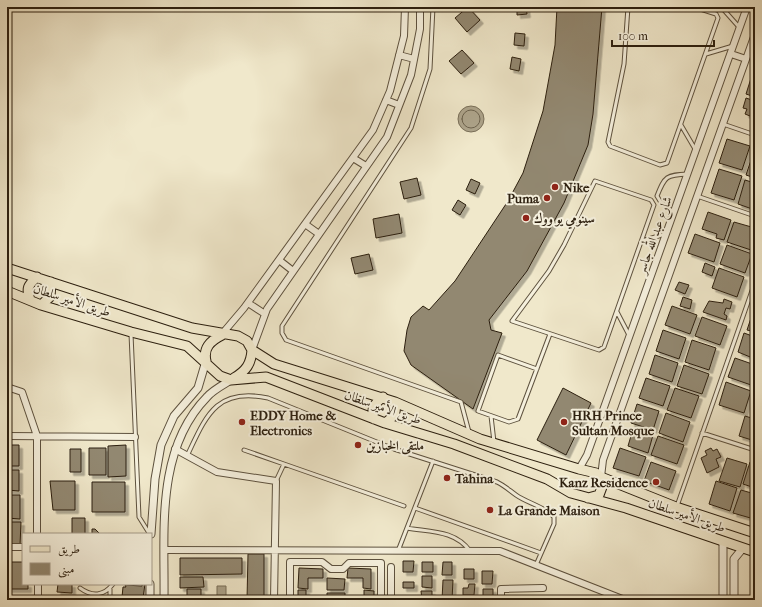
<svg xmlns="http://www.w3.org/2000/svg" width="762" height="607" font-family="'IM FELL French Canon',Amiri,serif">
	<defs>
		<filter id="shadow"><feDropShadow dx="3.5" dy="3.5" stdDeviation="0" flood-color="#0004"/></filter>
	</defs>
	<rect width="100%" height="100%" fill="#f0e8cb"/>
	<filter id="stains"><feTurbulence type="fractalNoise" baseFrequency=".005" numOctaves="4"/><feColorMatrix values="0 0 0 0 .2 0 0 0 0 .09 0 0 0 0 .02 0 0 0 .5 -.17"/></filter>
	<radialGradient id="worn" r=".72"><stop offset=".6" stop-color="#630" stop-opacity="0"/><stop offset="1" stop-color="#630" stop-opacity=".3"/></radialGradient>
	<path fill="#ada48b" stroke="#796f59" d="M458 119a13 13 0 1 1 26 0a13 13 0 1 1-26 0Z
		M217,586H226V600H217Z"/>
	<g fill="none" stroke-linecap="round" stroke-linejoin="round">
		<path stroke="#6c624d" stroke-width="1" d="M462 119a9 9 0 1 1 18 0a9 9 0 1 1-18 0Z"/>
	</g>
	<path fill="#928871" stroke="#2c1f0f" filter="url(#shadow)" d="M468,7L480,20L467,32L455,18Z
		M517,7H526L527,14L517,15Z
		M557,7H602L593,114L588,145L564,203L527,271L489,320L491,330L502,333L473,409L411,365L404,351L407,330L411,317L423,306L429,310L455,281L508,201L523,173L543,111L555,45Z
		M515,33L525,34L524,46L514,45Z
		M462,50L474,63L461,74L449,61Z
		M512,57L521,59L519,71L510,69Z
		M753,72H755V97L746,94Z
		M746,98L755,101V118L745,114L747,109L743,108Z
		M727,139L750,146L742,170L719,163Z
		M754,151L755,152V178L746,175Z
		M719,169L742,176L734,200L711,193Z
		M417,178L421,195L404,199L400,182Z
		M471,179L480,183L475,194L466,190Z
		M745,180L755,183V210L738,204Z
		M458,200L466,205L460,215L452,210Z
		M708,212L731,220L724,240L716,238L717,234L702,229Z
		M399,214L402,233L376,238L373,219Z
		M734,222L755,228V237L751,250L727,242Z
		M695,234L720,243L714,262L688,253Z
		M727,245L752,254L745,273L720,264Z
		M369,254L373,270L355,274L351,258Z
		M705,263L715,267L712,276L702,272Z
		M719,268L744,277L737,297L712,288Z
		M679,282L689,285L685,294L675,290Z
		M683,297L692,300L690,309L680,306Z
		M724,299L732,302L730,309L726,308L724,314L727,316L726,320L703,312L709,301L723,303Z
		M672,306L697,315L690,334L665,325Z
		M754,309L755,310V332L747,330Z
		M702,317L727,326L720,345L695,336Z
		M663,330L686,338L679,359L656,351Z
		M744,333L755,337V359L738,352Z
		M692,340L716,348L709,370L685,362Z
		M655,355L678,363L672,382L649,374Z
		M735,358L755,365L754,386L728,377Z
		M684,365L709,374L702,394L677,386Z
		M646,378L670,386L663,406L639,398Z
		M726,382L751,391L744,413L719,405Z
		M563,388L591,403L566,455L537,440Z
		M675,388L699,396L691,418L667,410Z
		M637,404L659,411L653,430L631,423Z
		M666,413L690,422L683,442L659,433Z
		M745,416L755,419V441L739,436Z
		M633,429L653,435L648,453L628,446Z
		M658,436L684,445L677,464L651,455Z
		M7,445H19V466H7Z
		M126,445V476L108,477V446Z
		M89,448H106V475H89Z
		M620,448L646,457L639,476L613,468Z
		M711,448L713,451L717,449L721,457L716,459L719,467L707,473L701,458L707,455L705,451Z
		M70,449H81V472H70Z
		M727,458L747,464L740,487L719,481Z
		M651,462L676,471L669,490L644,481Z
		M750,462L755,464V488L743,484Z
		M7,470H19V491L7,490Z
		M50,481H75V510H53Z
		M716,481L737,488L730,511L709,504Z
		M92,482H125V512H92Z
		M741,490L755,494L754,519L733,513Z
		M7,495H20V519L7,518Z
		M72,518H85V534H72Z
		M10,522H21L20,545H7V525H10Z
		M92,529H95L100,534H92Z
		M248,554H264V600H247Z
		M180,558H242V574L180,575Z
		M403,561H414L413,572H403Z
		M7,562H23V584H28V589H7Z
		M422,562H433V572H422Z
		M443,562H452V575H442Z
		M299,568L323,569V578H308V589L298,588Z
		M348,568L371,569V589L363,588V578H347Z
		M464,569H474V579H464Z
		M482,571H493L492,584H482Z
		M422,576H432V588L422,587Z
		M180,577H203L204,587L180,588Z
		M327,578L345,579L344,590H327Z
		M443,580H453L452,600H442Z
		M403,582H414V588H403Z
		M58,584H72V593L57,592Z
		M142,584H145L143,598L122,597L123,587H126L125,585L142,586Z
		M469,584H475L474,595H463V588H468Z
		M187,589H201V600H187Z
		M483,589H493V600L483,599Z
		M298,590H306V600H298Z
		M364,590L374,591V600H367V596H364Z
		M421,591H432V600H422Z
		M327,593H345V600H327Z
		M7,596L16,597V600H7Z
		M561,598H575V600H561Z"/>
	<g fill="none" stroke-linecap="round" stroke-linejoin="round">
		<defs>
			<path id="service" d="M433,7L430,69L411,128L282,326V333L286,340L461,402L469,432
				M628,7L624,64L608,142L610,146L660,165L667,163L718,18L716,14L694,7
				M724,7L723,9L739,27
				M706,54L733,46
				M723,124L755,135
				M681,125L695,149
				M595,181L651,200L654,205L604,347L599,350L512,321L549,271L564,245Z
				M697,196L755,216
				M673,212L660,201L657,196C665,176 666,175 688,174
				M642,241L665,234
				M617,312L629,335
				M131,334L139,517L149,533
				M537,369L498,355L478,411L509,422L518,419L550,334
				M491,416L494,442
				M702,433L755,450
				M244,450L284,464
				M187,456C206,416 216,387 268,398L394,449L497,482C505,486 509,490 516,495C527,503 544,506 554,517V524L536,565
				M276,481L284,464L404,506
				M677,506L755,282
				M415,508L541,553
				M407,528C430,532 455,530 470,551
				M398,551L433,461
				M80,588C92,597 104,596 113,584
				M110,589V600
				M121,600L150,599"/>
			<path id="minor" d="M731,54L746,59
				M399,55L414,59
				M386,100L399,105
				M353,158L366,166
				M305,224L319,234
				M279,260L293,271
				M248,303L265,314
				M222,334L244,308L373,130L390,91L404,36L405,7
				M252,350L267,309L387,137L411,75L420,29V7
				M7,387L22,392L37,436V534
				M7,436L135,437
				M175,449L217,472L276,481L274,600
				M579,469L587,455L747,7
				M601,477L603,460L755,34
				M7,547H23
				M165,550L500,551L625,600
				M38,584V600
				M290,600V562H322L331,569H343L349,563H381V600
				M391,600V567
				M501,600V589L543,588"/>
			<path id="tertiary" d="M151,534L155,479L161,445L174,416L198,388L206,361
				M150,600V584
				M164,600C165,532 155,450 207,397C213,390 223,385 231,380
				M723,600V541
				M734,600V559L743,548"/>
			<path id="primary" d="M7,268L192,328L238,336L247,341L252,350L274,364L395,402L480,439L579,469L596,473L601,477L676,507L755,533
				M7,291L41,305L131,332L187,346L220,376L231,380L266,377L385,423L454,444L547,479L571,493L626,508L755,552
				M30,300C26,288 28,285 37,277
				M41,305L50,297L51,282
				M206,361C203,348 210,341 222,335
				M234,378C246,371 251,364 252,350
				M374,419C371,408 374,404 383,397
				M385,423C394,417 397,412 395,402
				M588,498L599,495L602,487L601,477"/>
		</defs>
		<use href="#service" stroke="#5d513e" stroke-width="5"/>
		<use href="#minor" stroke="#5d513e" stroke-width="8"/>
		<use href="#tertiary" stroke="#5d513e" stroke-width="9"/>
		<use href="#primary" stroke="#2c1f0f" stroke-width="11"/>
		<use href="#service" stroke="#f5f0dd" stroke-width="3"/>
		<use href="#minor" stroke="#f5f0dd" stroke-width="6"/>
		<use href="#tertiary" stroke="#f5f0dd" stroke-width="7"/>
		<use href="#primary" stroke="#f0e8cb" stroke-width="9"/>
	</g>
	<g fill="#8f2418" stroke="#f5f0dd" stroke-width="1.5">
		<circle cx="555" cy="187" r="4"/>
		<circle cx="547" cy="198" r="4"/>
		<circle cx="526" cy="218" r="4"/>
		<circle cx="242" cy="422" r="4"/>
		<circle cx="564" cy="422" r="4"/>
		<circle cx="358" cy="445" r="4"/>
		<circle cx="447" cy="478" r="4"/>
		<circle cx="656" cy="482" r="4"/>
		<circle cx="490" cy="510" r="4"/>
	</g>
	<g text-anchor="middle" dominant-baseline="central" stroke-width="4" stroke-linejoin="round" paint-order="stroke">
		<g font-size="13" font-weight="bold" fill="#2c1f0f" stroke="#f5f0dd" text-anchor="start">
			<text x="563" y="187">Nike</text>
			<text x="539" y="198" text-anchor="end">Puma</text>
			<text x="534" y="218">سينومي يو ووك</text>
			<text x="250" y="415">EDDY Home &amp;<tspan x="250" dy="15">Electronics</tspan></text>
			<text x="572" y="415">HRH Prince<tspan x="572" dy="15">Sultan Mosque</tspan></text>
			<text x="366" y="445">ملتقى الخبازين</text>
			<text x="455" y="478">Tahina</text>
			<text x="648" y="482" text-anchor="end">Kanz Residence</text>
			<text x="498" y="510">La Grande Maison</text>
		</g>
		<g font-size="13" fill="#2c1f0f" stroke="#f5f0dd">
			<text transform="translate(654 235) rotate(-70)">شارع عبد الله جاسر</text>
			<text transform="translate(72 300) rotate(18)">طريق الأمير سلطان</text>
			<text transform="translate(383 407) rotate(19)">طريق الأمير سلطان</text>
			<text transform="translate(687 515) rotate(19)">طريق الأمير سلطان</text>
		</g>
	</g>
	<rect width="762" height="607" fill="none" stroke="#f0e8cb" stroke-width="24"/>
	<rect x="8" y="8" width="746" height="591" fill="none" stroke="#2c1f0f" stroke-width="2"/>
	<rect x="12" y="12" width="738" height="583" fill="none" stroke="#2c1f0f"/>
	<rect x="22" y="533" width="130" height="52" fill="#f5f0dd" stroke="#a59c8b"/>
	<rect x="30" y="546" width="20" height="6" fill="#f0e8cb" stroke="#a59c8b"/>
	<text x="58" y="553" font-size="12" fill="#2c1f0f">طريق</text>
	<rect x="30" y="563" width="20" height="12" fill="#928871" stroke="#a59c8b"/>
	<text x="58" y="573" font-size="12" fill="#2c1f0f">مبنى</text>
	<path d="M612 40v6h102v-6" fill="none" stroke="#2c1f0f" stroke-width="2"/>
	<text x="618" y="40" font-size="12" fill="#2c1f0f" stroke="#f5f0dd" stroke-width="3" paint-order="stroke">100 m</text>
	<rect width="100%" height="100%" filter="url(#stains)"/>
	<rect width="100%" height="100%" fill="url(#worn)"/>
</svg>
